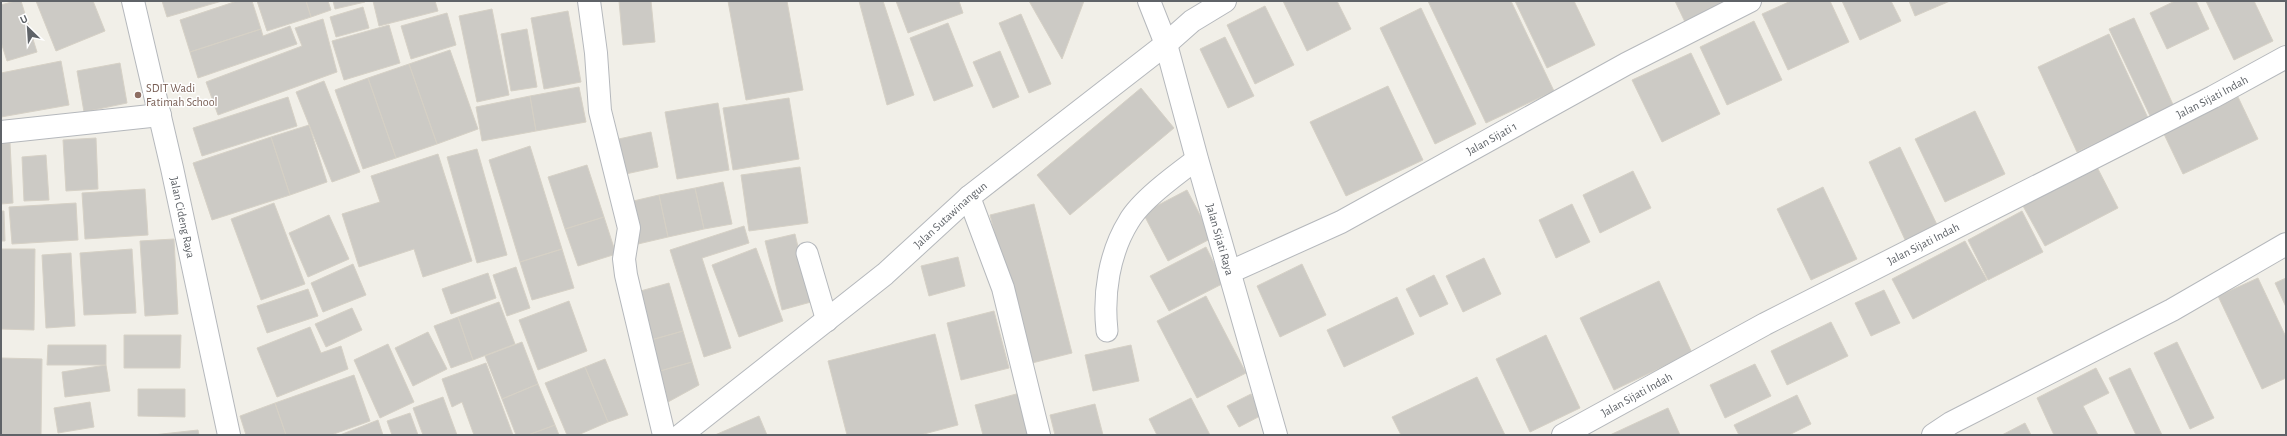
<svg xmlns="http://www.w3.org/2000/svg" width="2287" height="436" font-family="'Alegreya Sans',sans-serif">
	<rect width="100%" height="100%" fill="#f1efe8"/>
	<path fill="#cccac5" stroke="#d6d1c6" d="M15,1H21L37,52L7,61L1,42V5Z
		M36,1H93L105,31L56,51Z
		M162,1H222L167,17Z
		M237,1H252L261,29L190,52L180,20Z
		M257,1H306L311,17L267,31Z
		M306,1H328L331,10L311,17Z
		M333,1H365V2L335,9Z
		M373,1H435L438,11L379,26Z
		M619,1H651L655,42L623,45Z
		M728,1H787L803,90L746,100Z
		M859,1H883L914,95L887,105Z
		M896,1H959L963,13L908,33Z
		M1029,1H1084L1062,59Z
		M1283,1H1337L1351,29L1307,51Z
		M1428,1H1511L1554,91L1486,123Z
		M1515,1H1574L1595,45L1547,68Z
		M1675,1H1720L1722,5L1685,22Z
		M1791,1H1830L1849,42L1788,70L1762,14Z
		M1842,1H1891L1901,21L1860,40Z
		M1909,1H1950L1915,16Z
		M2175,1H2196L2209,29L2167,49L2150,13Z
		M2206,1H2254L2273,41L2234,60Z
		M1265,6L1294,65L1255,84L1227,25Z
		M363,7L369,28L336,37L330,17Z
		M1421,8L1476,124L1435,144L1380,28Z
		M492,9L509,95L477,102L459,16Z
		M568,11L581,82L544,89L531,18Z
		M447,13L456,45L411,59L401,26Z
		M1021,14L1051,84L1029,93L999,23Z
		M2134,18L2175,109L2152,120L2109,29Z
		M323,19L337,72L218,115L206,82L302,46L295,28Z
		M1754,21L1782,80L1727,105L1700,47Z
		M948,23L973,86L934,101L910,38Z
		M389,25L400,63L344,80L332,41Z
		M290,26L297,44L198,78L190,52L261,29L263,36Z
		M527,29L537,87L511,91L501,34Z
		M2109,34L2148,118L2077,152L2038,67Z
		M1225,37L1254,96L1228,108L1200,49Z
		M450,50L478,129L437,144L409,64Z
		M1000,51L1019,97L993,108L973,62Z
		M1691,53L1720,114L1662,142L1632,80Z
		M61,61L69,105L1,117V73Z
		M120,63L127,103L84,112L77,71Z
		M409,64L437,144L396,158L368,78Z
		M368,78L396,158L363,169L335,90Z
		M324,81L360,172L332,182L296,92Z
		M1388,86L1423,160L1346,196L1310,122Z
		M579,87L586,122L536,131L530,96Z
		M1141,88L1174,128L1070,215L1037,175Z
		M530,96L536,131L482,141L476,107Z
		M288,97L297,126L202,156L193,128Z
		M2238,97L2258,139L2183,174L2163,132Z
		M789,98L799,159L733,170L723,108Z
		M718,103L729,170L677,179L665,112Z
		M1975,111L2005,174L1945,202L1915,139Z
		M309,125L327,182L290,195L271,137Z
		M651,132L658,167L621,175L614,140Z
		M271,137L290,195L212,220L193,163Z
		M96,138L98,189L66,191L63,140Z
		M10,143L13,203L1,204V144Z
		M530,146L562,249L520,262L489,160Z
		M1900,147L1939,229L1907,244L1869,162Z
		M477,149L507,255L477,263L447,157Z
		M438,154L472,261L423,277L414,249L359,267L342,214L380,202L371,176Z
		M46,155L49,200L24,201L22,157Z
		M587,165L604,217L565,229L548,177Z
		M800,167L808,223L749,231L741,175Z
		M2097,167L2118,208L2045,246L2023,206Z
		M1633,171L1651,208L1600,233L1583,195Z
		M723,182L732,224L704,229L695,188Z
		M1823,187L1857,259L1811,280L1777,209Z
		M695,188L704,229L668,237L659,195Z
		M145,189L148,235L85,239L82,193Z
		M1187,190L1212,238L1168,261L1143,213Z
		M659,195L668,237L638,244L629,202Z
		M76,203L78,240L12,244L9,207Z
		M274,203L305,284L261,300L231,219Z
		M1034,204L1072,353L1028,364L990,215Z
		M1572,204L1590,242L1556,258L1539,220Z
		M1,211H4L5,241H1Z
		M2022,211L2043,252L1988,280L1968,240Z
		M329,215L349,259L308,277L289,233Z
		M604,217L616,254L578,266L565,229Z
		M744,226L749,243L702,258L731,348L704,357L670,250Z
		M795,234L811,302L782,310L765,241Z
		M174,239L178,314L145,316L140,241Z
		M1965,241L1987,280L1913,319L1892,279Z
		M1206,247L1224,283L1169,311L1150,276Z
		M756,248L783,321L739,337L712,265Z
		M1,249H35L34,330L1,329Z
		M132,249L136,313L84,315L80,253Z
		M562,249L574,288L532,300L520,262Z
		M71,253L75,326L46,328L42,255Z
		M958,257L965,286L929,296L921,266Z
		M1484,258L1501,294L1463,312L1446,276Z
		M353,264L366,295L323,312L311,283Z
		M1302,264L1326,315L1280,337L1257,286Z
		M516,267L530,308L507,316L493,275Z
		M488,273L496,298L451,314L442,289Z
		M1434,275L1448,304L1420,317L1406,289Z
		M2258,278L2286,337V378L2262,389L2218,296Z
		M2286,278V307L2275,283Z
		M1659,281L1692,353L1614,390L1580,318Z
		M669,283L683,331L651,340L637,292Z
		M308,289L318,316L267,333L257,306Z
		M1884,290L1900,323L1871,336L1855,303Z
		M1206,296L1246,373L1197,398L1157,321Z
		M1397,297L1414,334L1344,367L1327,330Z
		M569,301L587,351L538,370L519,320Z
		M499,302L515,344L473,360L458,317Z
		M352,308L362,330L326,347L315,324Z
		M994,311L1009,368L961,380L947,323Z
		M458,317L473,360L451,368L434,326Z
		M1831,322L1848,356L1787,385L1771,351Z
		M310,327L321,353L341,346L348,369L277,397L257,348Z
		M683,331L692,362L660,371L651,340Z
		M428,332L447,369L413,386L395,348Z
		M935,334L958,425L920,435H847L828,361Z
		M124,335H181L180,368H124Z
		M1546,335L1580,408L1530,432L1496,359Z
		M522,342L538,384L502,399L485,356Z
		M2177,342L2214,418L2190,429L2154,353Z
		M388,344L414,402L380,418L354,360Z
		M48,345H106V365H47Z
		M1131,345L1139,381L1093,391L1085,355Z
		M1,358L42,359L41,435H1Z
		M605,359L628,415L608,422L585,367Z
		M692,362L699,385L668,402L660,371Z
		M486,363L513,435H474L462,402L452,407L442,379Z
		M1755,364L1771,396L1725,418L1710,385Z
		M106,365L110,391L65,397L62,372Z
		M585,367L608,422L578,435H567L545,383Z
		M2096,368L2109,393L2083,406L2098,435H2054L2037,398Z
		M2130,368L2162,435H2136L2109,378Z
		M354,375L370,421L331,435H286L275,403Z
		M1477,377L1505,435H1401L1392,417Z
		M538,384L555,425L528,435H516L502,399Z
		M138,389H185V417L138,416Z
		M1020,393L1031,435H983L975,405Z
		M1251,394L1262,415L1239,427L1227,406Z
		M1797,395L1811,424L1789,435H1739L1734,425Z
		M443,397L457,435H423L413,408Z
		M1191,398L1210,435H1157L1149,419Z
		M90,402L94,427L58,433L54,408Z
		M275,403L286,435H246L240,416Z
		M1095,404L1103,435H1055L1050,415Z
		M1668,408L1680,435H1610Z
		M410,413L418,435H392L387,421Z
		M759,416L767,435H715Z
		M378,420L383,435H340Z
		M2025,423L2031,435H2002Z
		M555,425L559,435H528Z
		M198,430L199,435H153Z"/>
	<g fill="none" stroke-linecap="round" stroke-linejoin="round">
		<defs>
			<path id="lane" d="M807,253L827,321
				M1107,331C1103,294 1109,253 1129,221C1141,200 1177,174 1197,159"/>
			<g id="street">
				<path id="s1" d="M133,1L172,168L229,435"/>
				<path d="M589,1L596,53L600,111L629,228L624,259L626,275L664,435"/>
				<path id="s2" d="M1149,1L1166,44L1197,159L1276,435"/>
				<path d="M1,132L160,115"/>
				<path d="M969,197L1003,288L1039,435"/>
				<path id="s3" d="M1230,272L1341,222L1626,64L1750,1"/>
				<path id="s4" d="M681,435L885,274L969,197L1166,44L1192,21L1225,1"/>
				<path id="s5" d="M1563,435L1765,324L2213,97L2286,57"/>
				<path d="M1933,435L1951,423L2172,310L2286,244"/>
			</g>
		</defs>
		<use href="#lane" stroke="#b5b8bc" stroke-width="23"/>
		<use href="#street" stroke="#b5b8bc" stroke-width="24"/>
		<use href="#lane" stroke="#fff" stroke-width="21"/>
		<use href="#street" stroke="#fff" stroke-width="22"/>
	</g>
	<circle fill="#8d6e63" stroke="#fff" stroke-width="1.5" cx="138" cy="95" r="4"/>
	<g text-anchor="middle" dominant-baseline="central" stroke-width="3" stroke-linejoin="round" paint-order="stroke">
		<g font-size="12" fill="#785e54" stroke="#fff" text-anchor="start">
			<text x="146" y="88">SDIT Wadi<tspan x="146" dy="14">Fatimah School</tspan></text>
		</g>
		<g font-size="12" fill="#5f6368" stroke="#fff">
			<text stroke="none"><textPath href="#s5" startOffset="732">Jalan Sijati Indah</textPath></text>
			<text stroke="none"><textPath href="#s3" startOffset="294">Jalan Sijati 1</textPath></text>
			<text stroke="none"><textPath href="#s4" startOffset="348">Jalan Sutawinangun</textPath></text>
			<text stroke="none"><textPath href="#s1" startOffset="222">Jalan Cideng Raya</textPath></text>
			<text stroke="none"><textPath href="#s2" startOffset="249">Jalan Sijati Raya</textPath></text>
			<text stroke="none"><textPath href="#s5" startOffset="408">Jalan Sijati Indah</textPath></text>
			<text stroke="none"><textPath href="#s5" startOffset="84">Jalan Sijati Indah</textPath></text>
		</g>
	</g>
	<rect width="2287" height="436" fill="none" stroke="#5f6368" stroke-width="4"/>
	<g transform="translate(28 28) rotate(335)" stroke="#ffffff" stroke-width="3" paint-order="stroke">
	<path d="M0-3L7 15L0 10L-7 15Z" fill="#5f6368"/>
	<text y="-6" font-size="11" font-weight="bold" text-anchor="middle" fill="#5f6368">U</text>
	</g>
</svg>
